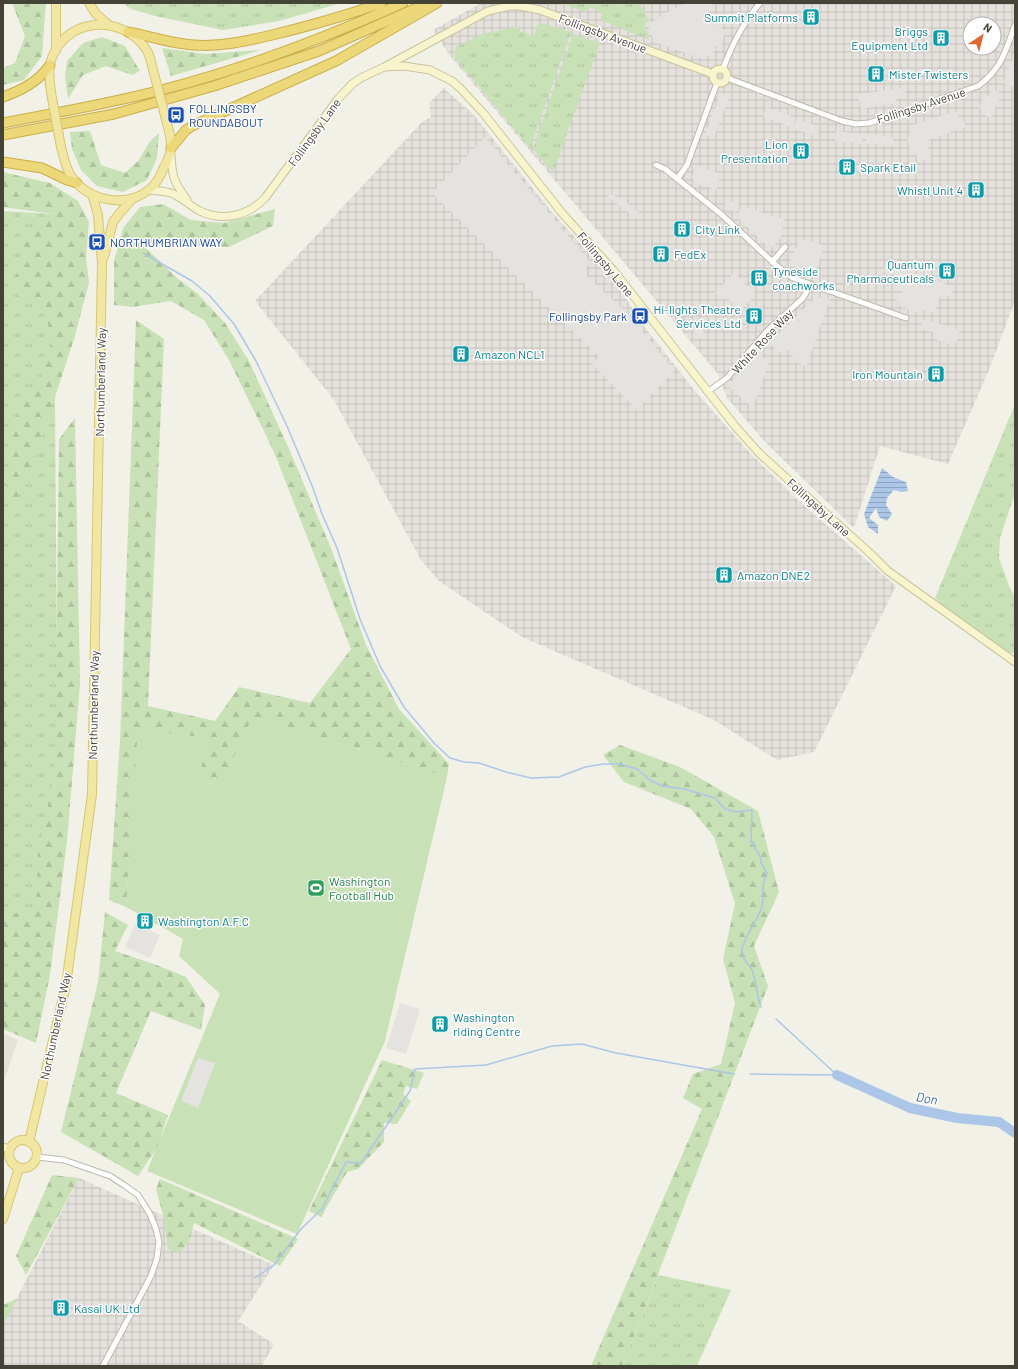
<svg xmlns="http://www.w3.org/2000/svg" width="1018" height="1369" font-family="Barlow,sans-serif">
	<defs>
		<pattern id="industrial-grid" width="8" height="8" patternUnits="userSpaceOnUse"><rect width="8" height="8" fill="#e5e2dd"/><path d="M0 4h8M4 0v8" fill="none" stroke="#c6c3be"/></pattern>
		<pattern id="grass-tufts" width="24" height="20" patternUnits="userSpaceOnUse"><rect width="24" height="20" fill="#c8e1b6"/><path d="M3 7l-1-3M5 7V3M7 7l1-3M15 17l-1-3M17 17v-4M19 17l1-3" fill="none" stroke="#adc29d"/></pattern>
		<pattern id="forest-firs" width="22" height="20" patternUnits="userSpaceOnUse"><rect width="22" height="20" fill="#c8e1b6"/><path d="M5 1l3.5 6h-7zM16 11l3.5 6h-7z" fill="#adc29d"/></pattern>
		<pattern id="water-rules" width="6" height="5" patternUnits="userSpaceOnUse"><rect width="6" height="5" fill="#acc6e7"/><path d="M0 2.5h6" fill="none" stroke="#8ea2bc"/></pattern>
	</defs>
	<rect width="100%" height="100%" fill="#f2f1e8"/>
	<path fill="#e5e3d7" d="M3,1033L18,1040L3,1084Z"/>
	<path fill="url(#industrial-grid)" fill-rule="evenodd" d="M481,3H1015V301L988,372L948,464L880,446L854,528L765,442L727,398L718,374L450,56L433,30ZM970,24H994V48H970Z
		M444,88L474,115L551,211L616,283L643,325L695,391L751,454L798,500L896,586L814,752L777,760L714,720L522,637L439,581L421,560L334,400L255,301L422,122L431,117L429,103Z
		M79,1178L274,1265L238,1321L274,1344L262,1366H3V1325Z"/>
	<path fill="url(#grass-tufts)" d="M123,3H341L279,21L223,30L155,16L131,9Z
		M559,3H639L649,20L645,24L649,40L601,20L602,12L589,7L585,12Z
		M539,22L571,32L530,148L454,57L456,47L481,34L520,26V31L533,36Z
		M573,34L600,43L553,172L533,149Z
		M3,211L53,214L54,274L58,792L12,1028L3,1023Z
		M1015,404V493L1000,538L999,558L1009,586L1015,597V653H1010L951,612L935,598Z
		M658,1275L731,1290L697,1366H623Z"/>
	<path fill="url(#forest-firs)" d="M12,3H46L42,56L24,80L3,85V68L15,63L25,36Z
		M102,37L125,46L140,71L132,75L106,66L83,75L68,99L65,76L67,61L83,43Z
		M162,48L205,54L261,50L171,76Z
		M90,131L101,165L125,173L139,160L150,141L159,133L157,158L147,180L123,192L97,186L81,170L72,149L70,132Z
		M3,172L50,183L78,201L89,222L86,257L89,283L74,339L36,455L14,507L4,476L12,461L9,442L14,421L41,380L50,346L47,310L19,296L15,277L33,255L24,246L34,227L53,214L3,207Z
		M163,204L191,220L224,223L275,209L273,226L229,247L140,242L177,278L198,294L225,323L249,361L289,449L331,548L366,645L399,709L449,764L447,777L253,717L220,787L198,778L139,729L126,907L109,900L120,741L136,320L164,339L148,706L215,721L239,687L310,703L351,649L274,452L229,360L204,320L171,301L132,307L114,305V261L123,228L140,207Z
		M75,418L80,684L67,841L50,975L36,1043L3,1029V988L16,963L3,954V920L9,915L36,906L39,845L46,816L55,766L59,439Z
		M3,675H6V782L3,781Z
		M620,745L680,767L758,811L779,892L754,946L768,986L623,1366H591L702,1109L683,1098L693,1074L721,1064L735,1003L723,959L735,904L714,837L691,809L624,782L603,755Z
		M105,912L128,925L115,951L154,964L186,977L205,1005L201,1030L151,1011L116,1093L168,1115L157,1148L138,1176L61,1132L98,982Z
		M382,1060L424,1073L417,1089L406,1086L403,1094L411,1101L397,1124L384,1123V1142L358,1169L347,1172L321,1217L309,1211Z
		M52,1175L79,1178L26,1275L16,1256Z
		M160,1179L298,1239L280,1266L194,1223L189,1242L179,1253L168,1249L165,1222L156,1189Z
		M18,1298L3,1325V1305Z"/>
	<path fill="#c8e1b6" d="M253,717L447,777L385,1041L297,1234L147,1171L220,994L179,956L183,939L126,907L138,729L208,738L199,778L219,787Z"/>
	<path fill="#e4e3e0" d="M685,3H712L714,9L705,14L707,19L726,31L720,48L716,46L715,47L717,50L703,59L654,42L648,25L664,14Z
		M1015,53V88L1003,83Z
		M904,88L906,98L896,99V103L861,109L858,94Z
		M992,89L1002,93L991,118L981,113L983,110L979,108L985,95L989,96Z
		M724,93L730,95L714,138L705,135L720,95L723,96Z
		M767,107L796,118L792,128L763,116Z
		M956,111L960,120H959V122L963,120L966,127L926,141L931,158L919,162L914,150L911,152L907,139L914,136L913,135L911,134L909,126Z
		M797,119L819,127L817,137L793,128Z
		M836,131L863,134L862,144L835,141Z
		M866,134L893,137V146L866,144Z
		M485,137L590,262L584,273L632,318L674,371L637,410L592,364L599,357L432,193Z
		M696,165L721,174L716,190L696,183L692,178Z
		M611,195L621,198L642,215L637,219L607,196Z
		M727,200L739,204L736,213L724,207Z
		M742,206L785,220L780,239L773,247L767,246L737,217Z
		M800,238L825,246L814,274L795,268L790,263Z
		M886,264L954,287L951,298L941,294L934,313L923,310L921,314L899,306L900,302L896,300L899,292L903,294L904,293L894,288L898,277L883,271Z
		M734,273L756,294L736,316L730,311L735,305L726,297L723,300L715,293Z
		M821,297L830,300L806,366L792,361L793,353L787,350L782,354L769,343L814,299Z
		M690,319L705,334L700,339L686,323Z
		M924,319L960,330L955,346L935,339L937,334L920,328Z
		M758,354L769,362L753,408L728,386Z
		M135,924L160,935L150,958L125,947Z
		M400,1003L420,1009L406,1054L386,1048Z
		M198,1058L215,1063L198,1108L181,1101Z"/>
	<path fill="url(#water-rules)" d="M882,468L893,477L906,482L908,491L901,492L894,490L887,498L886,505L892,514L887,521L879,517L876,508L869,518L878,525V534L868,527L864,514Z"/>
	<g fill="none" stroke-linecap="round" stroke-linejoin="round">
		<path stroke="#acc6e7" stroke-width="1.5" d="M143,253L192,281L210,296L234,324L240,334L256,361L287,426L313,488L322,514L337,548L360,619L380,666L404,707L434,743L450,758L464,762L479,763L506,772L531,778L559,777L585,767L603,764H619L637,769L650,780L662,786L684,789L715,798L725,809L736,812L752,810L751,841L760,856L761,863L767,873C765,878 763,883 763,888C762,895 764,900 762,907C757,921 746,934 742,949C741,958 746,961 751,968C757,980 756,995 761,1007
			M776,1019L837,1075
			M750,1074L837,1075
			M255,1278L274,1265L301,1229L322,1209L346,1162L361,1163L410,1091L415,1069L486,1065L552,1046L582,1044L616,1053L734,1074"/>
		<path stroke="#acc6e7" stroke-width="10" d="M837,1075L910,1108L957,1118L999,1122L1015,1133"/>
		<defs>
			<path id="street" d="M723,69C732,44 743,23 760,3
				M727,78L842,121L856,124L869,123L895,115L978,86C1001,70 1006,50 1015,25
				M656,165L665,169L721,214L777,266L793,278L906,318
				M678,178L687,165L717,83
				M772,262L785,247
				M707,392L727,378L768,330L802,299L806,293L809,284
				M37,1157L64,1160L110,1176L124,1185L138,1195L150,1214L156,1229L159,1242L157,1258L151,1276L103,1366"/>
			<path id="secondary" d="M386,66L488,11L510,6H520L540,10L713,74
				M713 76a7 7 0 1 1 14 0a7 7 0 1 1-14 0Z
				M171,155C172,177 174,182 187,200
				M150,190C156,191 164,191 171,193C182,197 190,206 200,211C222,222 248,216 265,198L338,99L352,84L361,78L384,67L404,66L430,70L452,81L460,88L484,114L562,213L614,271L735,426L760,454L871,554L888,571L1015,662
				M3,1147L10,1149"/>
			<path id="primary" d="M89,3L96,14L109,25
				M56,51V3
				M52,98C50,86 48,75 50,64C60,24 106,13 136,38C142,43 148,51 150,58
				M61,147C64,157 65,167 71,176C88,201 126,209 150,189C156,184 160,177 163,169C171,155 173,147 169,131
				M104,257L113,222L119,214L133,198
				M9 1154a14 14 0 1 1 28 0a14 14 0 1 1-28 0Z
				M29,1142L66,985L92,794L102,263L98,215L92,194
				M3,1219L19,1168"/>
			<path id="highway" d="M128,32C150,36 172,44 194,45C221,47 247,41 272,35C309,26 345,16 381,3
				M3,97C22,90 38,82 50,65
				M3,123C59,112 114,103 169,88C250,67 327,37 403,3
				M3,135L114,114L214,86L319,51L428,3
				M171,148L186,130L192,126L336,61L437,3
				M3,162L42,168L67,180L77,183"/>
		</defs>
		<use href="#street" stroke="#bcb9ac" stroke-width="7"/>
		<use href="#secondary" stroke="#c9c49b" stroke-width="9"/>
		<use href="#primary" stroke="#d5c673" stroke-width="10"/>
		<use href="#highway" stroke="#caae4a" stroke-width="11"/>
		<use href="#street" stroke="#fff" stroke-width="5"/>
		<use href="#secondary" stroke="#f8f4cd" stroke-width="7"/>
		<use href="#primary" stroke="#f2e7a2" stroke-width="8"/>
		<use href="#highway" stroke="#ecd779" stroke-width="9"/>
		<defs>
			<path id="primary-bridge" d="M150,58L169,131
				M52,98L61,147"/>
		</defs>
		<use href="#primary-bridge" stroke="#d5c673" stroke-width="10" stroke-linecap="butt"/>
		<use href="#primary-bridge" stroke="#f2e7a2" stroke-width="8"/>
	</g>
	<defs>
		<symbol id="building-square" viewBox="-11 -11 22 22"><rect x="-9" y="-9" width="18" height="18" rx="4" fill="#0f9aa8" stroke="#fff"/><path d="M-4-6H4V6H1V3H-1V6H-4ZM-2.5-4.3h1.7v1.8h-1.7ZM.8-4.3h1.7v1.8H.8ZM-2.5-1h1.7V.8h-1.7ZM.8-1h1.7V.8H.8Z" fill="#fff"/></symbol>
		<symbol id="bus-square" viewBox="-11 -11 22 22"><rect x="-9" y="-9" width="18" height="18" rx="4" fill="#1a4fb4" stroke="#fff"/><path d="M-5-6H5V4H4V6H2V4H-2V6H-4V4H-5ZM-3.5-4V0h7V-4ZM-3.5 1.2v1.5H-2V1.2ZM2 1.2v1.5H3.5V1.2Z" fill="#fff"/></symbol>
		<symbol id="stadium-square" viewBox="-11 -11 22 22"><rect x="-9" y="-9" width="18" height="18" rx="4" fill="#2e9e5b" stroke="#fff"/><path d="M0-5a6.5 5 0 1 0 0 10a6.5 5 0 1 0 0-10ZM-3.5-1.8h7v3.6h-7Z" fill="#fff"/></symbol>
	</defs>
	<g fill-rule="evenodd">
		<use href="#building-square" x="801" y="7" width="20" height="20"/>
		<use href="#building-square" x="931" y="28" width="20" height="20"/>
		<use href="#building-square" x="866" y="64" width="20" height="20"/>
		<use href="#bus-square" x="166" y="105" width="20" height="20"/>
		<use href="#building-square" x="791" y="141" width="20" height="20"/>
		<use href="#building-square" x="837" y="157" width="20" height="20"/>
		<use href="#building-square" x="966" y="180" width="20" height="20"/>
		<use href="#building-square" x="672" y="219" width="20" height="20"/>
		<use href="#bus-square" x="87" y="232" width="20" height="20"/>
		<use href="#building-square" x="651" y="244" width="20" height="20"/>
		<use href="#building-square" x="937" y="261" width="20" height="20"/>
		<use href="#building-square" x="749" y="268" width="20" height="20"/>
		<use href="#bus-square" x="630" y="306" width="20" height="20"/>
		<use href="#building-square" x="744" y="306" width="20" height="20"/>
		<use href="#building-square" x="451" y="344" width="20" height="20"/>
		<use href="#building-square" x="926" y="364" width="20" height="20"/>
		<use href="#building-square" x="714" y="565" width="20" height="20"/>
		<use href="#stadium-square" x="306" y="878" width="20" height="20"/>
		<use href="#building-square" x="135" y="911" width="20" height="20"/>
		<use href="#building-square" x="430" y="1014" width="20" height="20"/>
		<use href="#building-square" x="51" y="1298" width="20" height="20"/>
	</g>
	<g text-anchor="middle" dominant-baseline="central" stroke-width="3" stroke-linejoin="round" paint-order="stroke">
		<g font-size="12" fill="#0d838f" stroke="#fff" text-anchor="start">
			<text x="798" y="17" text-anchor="end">Summit Platforms</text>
			<text x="928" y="31" text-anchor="end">Briggs<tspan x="928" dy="14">Equipment Ltd</tspan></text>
			<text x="889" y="74">Mister Twisters</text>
			<text x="788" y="144" text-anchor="end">Lion<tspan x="788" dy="14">Presentation</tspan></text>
			<text x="860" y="167">Spark Etail</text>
			<text x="963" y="190" text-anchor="end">Whistl Unit 4</text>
			<text x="695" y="229">City Link</text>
			<text x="674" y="254">FedEx</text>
			<text x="934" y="264" text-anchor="end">Quantum<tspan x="934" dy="14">Pharmaceuticals</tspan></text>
			<text x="772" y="271">Tyneside<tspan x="772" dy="14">coachworks</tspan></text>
			<text x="741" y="309" text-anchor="end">Hi-lights Theatre<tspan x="741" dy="14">Services Ltd</tspan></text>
			<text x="474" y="354">Amazon NCL1</text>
			<text x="923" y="374" text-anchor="end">Iron Mountain</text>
			<text x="737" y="575">Amazon DNE2</text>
			<text x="158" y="921">Washington A.F.C</text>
			<text x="453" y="1017">Washington<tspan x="453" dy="14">riding Centre</tspan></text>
			<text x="74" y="1308">Kasai UK Ltd</text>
		</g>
		<g font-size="12" fill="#454238" stroke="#fff">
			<text transform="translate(603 33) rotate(20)">Follingsby Avenue</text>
			<text transform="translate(921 105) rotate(-18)">Follingsby Avenue</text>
			<text transform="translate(314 132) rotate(-54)">Follingsby Lane</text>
			<text transform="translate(606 264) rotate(50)">Follingsby Lane</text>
			<text transform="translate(762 341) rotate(-47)">White Rose Way</text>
			<text transform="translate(100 382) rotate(-89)">Northumberland Way</text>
			<text transform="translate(819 507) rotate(42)">Follingsby Lane</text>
			<text transform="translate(93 705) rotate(-89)">Northumberland Way</text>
			<text transform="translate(55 1026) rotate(-78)">Northumberland Way</text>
		</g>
		<g font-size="12" fill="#164399" stroke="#fff" text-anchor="start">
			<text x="189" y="108">FOLLINGSBY<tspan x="189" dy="14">ROUNDABOUT</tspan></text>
			<text x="110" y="242">NORTHUMBRIAN WAY</text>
			<text x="627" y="316" text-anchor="end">Follingsby Park</text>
		</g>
		<g font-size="12" fill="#27864d" stroke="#fff" text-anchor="start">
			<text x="329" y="881">Washington<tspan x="329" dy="14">Football Hub</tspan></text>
		</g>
		<g font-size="13" font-style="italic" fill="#3e6aa4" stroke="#fff">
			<text transform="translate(927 1098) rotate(10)">Don</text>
		</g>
	</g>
	<rect width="1018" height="1369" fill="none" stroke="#454238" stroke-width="8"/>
	<g transform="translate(982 36) rotate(35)"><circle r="19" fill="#ffffff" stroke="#b5b3af"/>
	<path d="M0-3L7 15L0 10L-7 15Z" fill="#e06632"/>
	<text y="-6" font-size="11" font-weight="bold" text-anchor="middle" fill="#454238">N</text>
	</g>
</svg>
